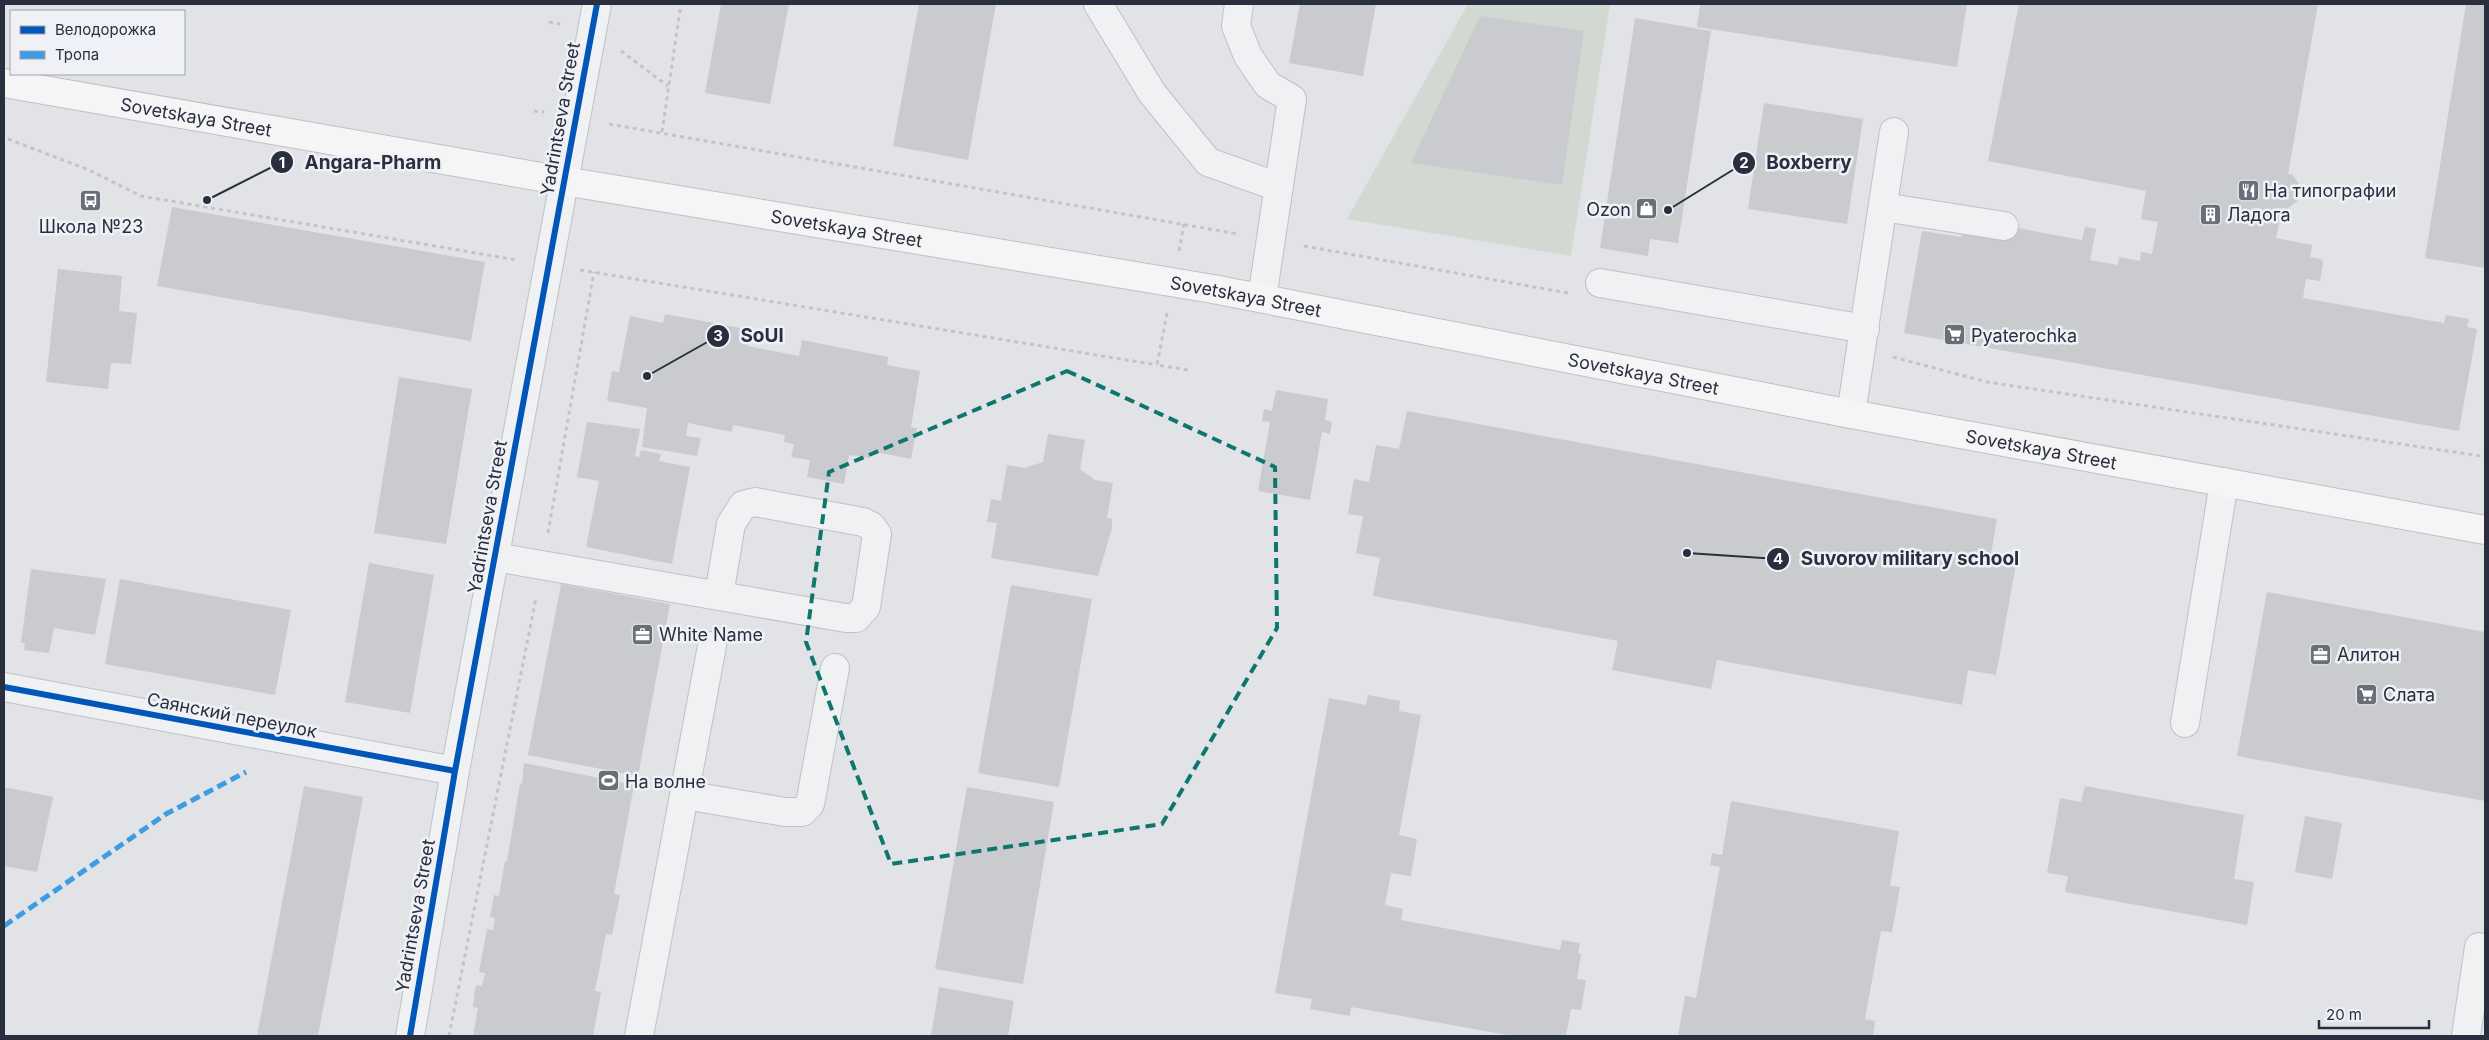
<svg xmlns="http://www.w3.org/2000/svg" width="2489" height="1040" font-family="Inter,sans-serif">
	<rect width="100%" height="100%" fill="#e1e3e6"/>
	<path fill="#d1d9d2" d="M1468,4H1610L1571,256L1347,219Z"/>
	<path fill="#c9cbce" d="M721,4H789L770,104L705,93Z
		M919,4H996L968,160L893,146Z
		M1300,4H1376L1363,76L1289,63Z
		M1700,4H1967L1957,67L1697,27Z
		M2019,4H2318L2288,174L2293,175L2300,186L2297,201L2287,209L2282,208L2276,238L2312,245L2310,257L2321,259L2323,263L2320,281L2306,279L2303,298L2444,323L2446,315L2469,319L2467,327L2477,329L2459,431L1904,333L1922,231L1961,237L1962,227L2007,226L2082,240L2085,227L2096,229L2090,260L2118,265L2119,257L2140,261L2141,252L2152,254L2158,222L2141,219L2146,191L1988,161Z
		M2466,4H2485V268L2425,258Z
		M1480,16L1584,31L1562,185L1411,163Z
		M1635,18L1711,31L1678,243L1650,239L1648,256L1600,248Z
		M1764,103L1863,119L1847,224L1748,209Z
		M172,207L485,262L471,341L157,286Z
		M58,269L122,276L119,311L137,313L131,364L111,363L108,389L46,382Z
		M665,314L751,330L748,346L799,356L802,340L888,357L887,365L920,371L911,427L917,428L911,459L871,451L869,458L849,455L844,484L807,477L810,460L791,457L794,444L784,442L785,435L733,425L732,432L688,423L686,436L701,438L697,456L642,447L647,408L607,401L612,371L619,372L630,316L663,323Z
		M399,377L472,389L446,544L374,533Z
		M1276,390L1328,399L1325,420L1332,422L1330,434L1322,432L1310,500L1258,491L1270,422L1262,421L1264,409L1272,411Z
		M1407,411L1997,519L1991,554L2017,559L1996,675L1968,670L1962,705L1717,660L1711,689L1612,670L1618,641L1373,596L1380,558L1356,553L1363,516L1348,514L1354,479L1369,482L1376,445L1399,449Z
		M587,422L640,429L635,456L639,457L641,450L661,454L659,461L690,467L672,564L586,547L599,481L577,477Z
		M1048,434L1085,440L1080,469L1095,480L1113,483L1107,518L1112,519V528L1098,576L991,558L997,523L987,522L991,499L1001,501L1007,465L1025,468L1043,462Z
		M369,563L434,575L410,713L345,702Z
		M31,569L106,579L95,635L54,628L49,653L24,650L25,643H21Z
		M120,579L291,610L275,695L105,664Z
		M561,584L670,604L638,776L528,755Z
		M1011,585L1092,599L1059,787L978,773Z
		M2267,592L2485,632V801L2237,756Z
		M1368,695L1400,701L1399,711L1421,715L1399,835L1417,839L1411,876L1391,873L1385,905L1403,909L1401,920L1560,950L1562,940L1580,943L1578,953L1581,954L1577,979L1586,980L1581,1010L1571,1009L1566,1036H1513L1351,1007L1350,1016L1310,1009L1312,999L1275,993L1329,698L1366,705Z
		M524,763L634,785L614,894L620,895L612,935L606,934L595,991L601,992L593,1036H473L478,1008L473,1007L475,989L477,985L482,986L485,973L479,972L487,929L493,930L495,918L490,917L494,895L499,896L505,861H507L520,783L522,784Z
		M304,786L363,797L318,1036H257Z
		M2085,786L2244,815L2234,879L2254,882L2247,925L2065,892L2068,876L2047,873L2060,798L2081,802Z
		M4,787L53,797L37,872L4,866Z
		M967,787L1054,802L1023,984L935,969Z
		M1731,801L1899,831L1890,886L1900,887L1892,932L1881,931L1865,1019L1875,1021L1873,1036H1678L1685,996L1696,998L1720,867L1710,865L1712,853L1722,855Z
		M2305,816L2342,823L2332,879L2295,872Z
		M939,987L1014,1001L1008,1036H931Z"/>
	<g fill="none" stroke-linecap="round" stroke-linejoin="round">
		<defs>
			<path id="minor" d="M1098,4L1152,93L1208,162L1279,187
				M1239,4L1236,26L1248,56L1268,85L1292,99L1262,298
				M1883,207L2004,226
				M1600,283L1865,329
				M1851,414L1894,132
				M495,557L846,618H856L866,607L877,534L871,526L863,522L755,502L743,505L731,524L719,595
				M4,687L455,771
				M2185,723L2224,482
				M685,795L785,812H802L810,804L835,668
				M410,1036L455,771L597,4
				M639,1036L712,646
				M2466,1036L2479,947"/>
			<g id="major">
				<path id="s1" d="M4,83L564,181L1213,289L1851,414L2485,530"/>
			</g>
		</defs>
		<use href="#minor" stroke="#bfc1c4" stroke-width="30"/>
		<use href="#major" stroke="#bec0c3" stroke-width="30"/>
		<path stroke="#c3c4c9" stroke-width="3" stroke-dasharray="4 4" stroke-linecap="butt" d="M549,22L560,24
			M621,51L668,86
			M534,111L544,112
			M609,124L1238,234
			M662,132L681,4
			M8,139L89,170L141,196L517,260
			M1304,246L1568,293
			M1179,251L1184,224
			M580,270L1157,365
			M1167,313L1157,365L1188,370
			M1893,357L1987,382L2481,456
			M548,533L594,272
			M449,1036L536,598"/>
		<use href="#minor" stroke="#f0f1f3" stroke-width="28"/>
		<use href="#major" stroke="#f5f5f6" stroke-width="28"/>
		<path stroke="#3d9de3" stroke-width="5" stroke-dasharray="10 5" stroke-linecap="butt" d="M4,926L166,814L246,772"/>
		<defs>
			<path id="cycleway" d="M4,687L455,771
				M410,1036L455,771L597,4"/>
		</defs>
		<use href="#cycleway" stroke="#eff1f6" stroke-width="9"/>
		<use href="#cycleway" stroke="#0057b8" stroke-width="6"/>
	</g>
	<path fill="none" stroke="#0f766e" stroke-width="4" stroke-dasharray="10 6" stroke-linejoin="round" d="M1067,371L1275,467L1277,628L1162,824L891,864L806,642L829,472Z"/>
	<defs>
		<symbol id="restaurant-square" viewBox="-11 -11 22 22"><rect x="-9" y="-9" width="18" height="18" rx="4" fill="#696e79" stroke="#eff1f6"/><path d="M-5-6h1v4h1v-4h1v4h1v-4h1v5L-1.5 .5V6h-2V.5L-5-1ZM5-6V6H3V1.5H1.5Q1.5-4 5-6Z" fill="#fff"/></symbol>
		<symbol id="bus-square" viewBox="-11 -11 22 22"><rect x="-9" y="-9" width="18" height="18" rx="4" fill="#696e79" stroke="#eff1f6"/><path d="M-5-6H5V4H4V6H2V4H-2V6H-4V4H-5ZM-3.5-4V0h7V-4ZM-3.5 1.2v1.5H-2V1.2ZM2 1.2v1.5H3.5V1.2Z" fill="#fff"/></symbol>
		<symbol id="shop-square" viewBox="-11 -11 22 22"><rect x="-9" y="-9" width="18" height="18" rx="4" fill="#696e79" stroke="#eff1f6"/><path d="M-5-2.5h2.3a2.7 3.5 0 0 1 5.4 0H5L5.5 6h-11ZM-1.5-2.5h3a1.5 2.3 0 0 0-3 0Z" fill="#fff"/></symbol>
		<symbol id="building-square" viewBox="-11 -11 22 22"><rect x="-9" y="-9" width="18" height="18" rx="4" fill="#696e79" stroke="#eff1f6"/><path d="M-4-6H4V6H1V3H-1V6H-4ZM-2.5-4.3h1.7v1.8h-1.7ZM.8-4.3h1.7v1.8H.8ZM-2.5-1h1.7V.8h-1.7ZM.8-1h1.7V.8H.8Z" fill="#fff"/></symbol>
		<symbol id="supermarket-square" viewBox="-11 -11 22 22"><rect x="-9" y="-9" width="18" height="18" rx="4" fill="#696e79" stroke="#eff1f6"/><path d="M-6-5.5h2.5l.6 2H6L4.5 2H-2.5L-4.4-4H-6ZM-1.5 3.2a1.3 1.3 0 1 0 .1 0ZM3 3.2a1.3 1.3 0 1 0 .1 0Z" fill="#fff"/></symbol>
		<symbol id="office-square" viewBox="-11 -11 22 22"><rect x="-9" y="-9" width="18" height="18" rx="4" fill="#696e79" stroke="#eff1f6"/><path d="M-6-3h4V-5.5h4V-3h4V5H-6ZM-1-4.5V-3h2v-1.5ZM-6 0V1H6V0Z" fill="#fff"/></symbol>
		<symbol id="stadium-square" viewBox="-11 -11 22 22"><rect x="-9" y="-9" width="18" height="18" rx="4" fill="#696e79" stroke="#eff1f6"/><path d="M0-5a6.5 5 0 1 0 0 10a6.5 5 0 1 0 0-10ZM-3.5-1.8h7v3.6h-7Z" fill="#fff"/></symbol>
	</defs>
	<g fill-rule="evenodd">
		<use href="#restaurant-square" x="2236" y="178" width="25" height="25"/>
		<use href="#bus-square" x="78" y="188" width="25" height="25"/>
		<use href="#shop-square" x="1634" y="196" width="25" height="25"/>
		<use href="#building-square" x="2198" y="202" width="25" height="25"/>
		<use href="#supermarket-square" x="1942" y="322" width="25" height="25"/>
		<use href="#office-square" x="630" y="622" width="25" height="25"/>
		<use href="#office-square" x="2308" y="642" width="25" height="25"/>
		<use href="#supermarket-square" x="2354" y="682" width="25" height="25"/>
		<use href="#stadium-square" x="596" y="768" width="25" height="25"/>
	</g>
	<g text-anchor="middle" dominant-baseline="central" stroke-width="5" stroke-linejoin="round" paint-order="stroke">
		<g font-size="18" fill="#292f3e" stroke="#eff1f6">
			<text stroke="none"><textPath href="#s1" startOffset="195">Sovetskaya Street</textPath></text>
			<text transform="translate(560 119) rotate(-80)">Yadrintseva Street</text>
			<text stroke="none"><textPath href="#s1" startOffset="855">Sovetskaya Street</textPath></text>
			<text stroke="none"><textPath href="#s1" startOffset="1260">Sovetskaya Street</textPath></text>
			<text stroke="none"><textPath href="#s1" startOffset="1665">Sovetskaya Street</textPath></text>
			<text stroke="none"><textPath href="#s1" startOffset="2070">Sovetskaya Street</textPath></text>
			<text transform="translate(487 517) rotate(-80)">Yadrintseva Street</text>
			<text transform="translate(232 715) rotate(11)">Саянский переулок</text>
			<text transform="translate(415 916) rotate(-80)">Yadrintseva Street</text>
		</g>
		<g font-size="18" fill="#292f3e" stroke="#eff1f6" text-anchor="start">
			<text x="2264" y="190">На типографии</text>
			<text x="1631" y="209" text-anchor="end">Ozon</text>
			<text x="2227" y="214">Ладога</text>
			<text x="91" y="226" text-anchor="middle">Школа №23</text>
			<text x="1971" y="335">Pyaterochka</text>
			<text x="659" y="634">White Name</text>
			<text x="2337" y="654">Алитон</text>
			<text x="2383" y="694">Слата</text>
			<text x="625" y="781">На волне</text>
		</g>
	</g>
	<path fill="none" stroke="#292f3e" stroke-width="2" d="M207 200L282 162M1668 210L1744 163M647 376L718 336M1687 553L1778 559"/>
	<g fill="#292f3e" stroke="#eff1f6" stroke-width="2">
		<circle cx="207" cy="200" r="5"/>
		<circle cx="1668" cy="210" r="5"/>
		<circle cx="647" cy="376" r="5"/>
		<circle cx="1687" cy="553" r="5"/>
		<circle cx="282" cy="162" r="12"/>
		<circle cx="1744" cy="163" r="12"/>
		<circle cx="718" cy="336" r="12"/>
		<circle cx="1778" cy="559" r="12"/>
	</g>
	<g font-size="15" text-anchor="middle" font-weight="bold" fill="#fff">
		<text x="282" y="168">1</text>
		<text x="1744" y="168">2</text>
		<text x="718" y="341">3</text>
		<text x="1778" y="564">4</text>
	</g>
	<g font-size="19" text-anchor="middle" font-weight="bold" fill="#292f3e" stroke="#eff1f6" stroke-width="5" stroke-linejoin="round" paint-order="stroke">
		<text x="373" y="169">Angara-Pharm</text>
		<text x="1809" y="169">Boxberry</text>
		<text x="762" y="342">SoUl</text>
		<text x="1910" y="565">Suvorov military school</text>
	</g>
	<rect width="2489" height="1040" fill="none" stroke="#292f3e" stroke-width="10"/>
	<rect x="10" y="10" width="175" height="65" fill="#eff1f6" stroke="#a0a3ac"/>
	<rect x="20" y="26" width="25" height="8" fill="#0057b8" stroke="#a0a3ac"/>
	<text x="55" y="35" font-size="15" fill="#292f3e">Велодорожка</text>
	<rect x="20" y="51" width="25" height="8" fill="#3d9de3" stroke="#a0a3ac"/>
	<text x="55" y="60" font-size="15" fill="#292f3e">Тропа</text>
	<path d="M2319 1020v8h110v-8" fill="none" stroke="#292f3e" stroke-width="2.5"/>
	<text x="2326" y="1020" font-size="15" fill="#292f3e" stroke="#eff1f6" stroke-width="4" paint-order="stroke">20 m</text>
</svg>
